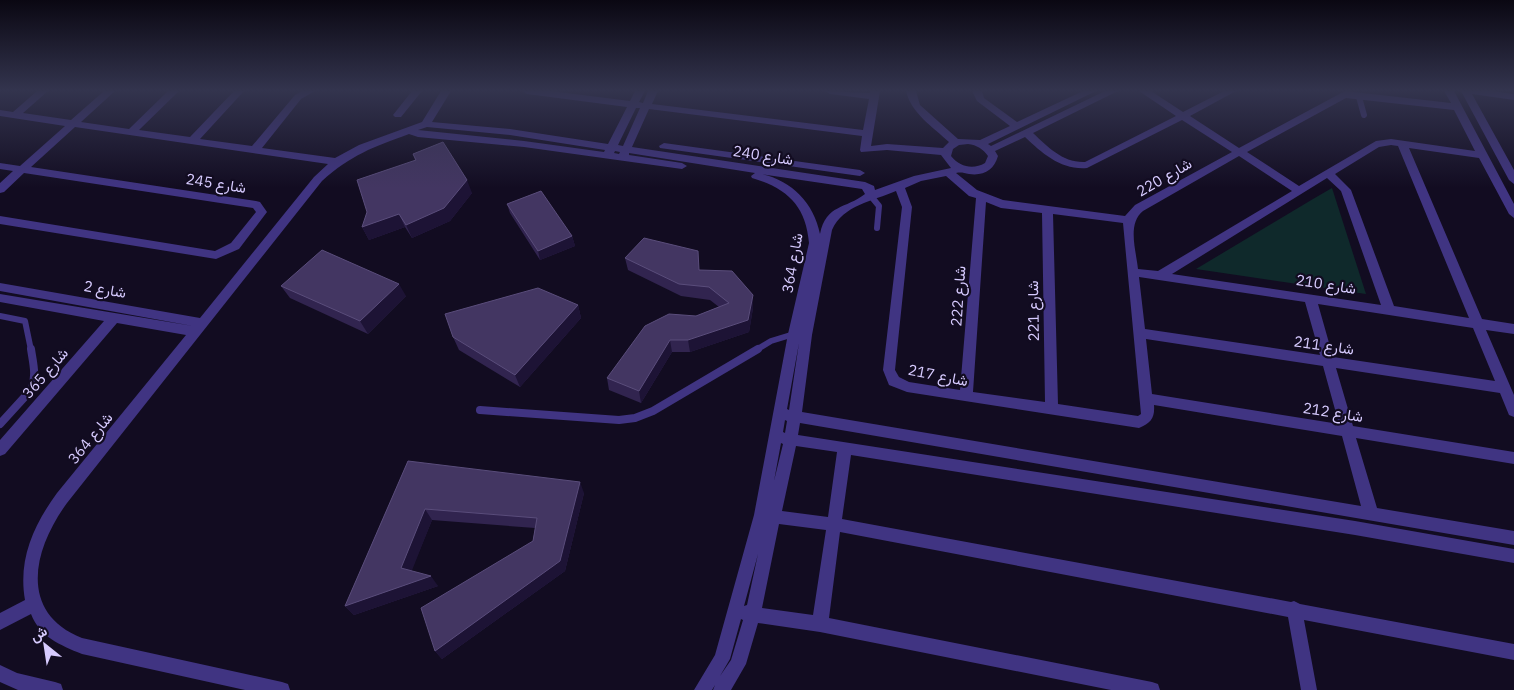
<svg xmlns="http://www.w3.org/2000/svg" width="1514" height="690" font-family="'IBM Plex Sans',Vazirmatn,sans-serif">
	<rect width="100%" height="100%" fill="#120c21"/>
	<path fill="#0f292b" d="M1332,188L1366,294L1196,269L1313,199Z"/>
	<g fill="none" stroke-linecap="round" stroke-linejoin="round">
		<path stroke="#403482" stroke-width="6" d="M1359,97L1364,115
			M870,195L879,206L877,228
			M0,316L25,321L31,350
			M756,350L771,341L794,334"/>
		<path stroke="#403482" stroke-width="8" d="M480,410L619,420L635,418L653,411L758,349
			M0,424L31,390C37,376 33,363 31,349"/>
		<path fill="#403482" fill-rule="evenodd" d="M37,91H48L23,113L71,120L104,91H115L81,122L129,129L168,91H179L139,130L190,137L234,91H244L200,139L252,146L295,95L302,91H315L301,99L262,148L335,158L359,145L422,122L441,91H451L432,122L510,129L608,144L627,107L527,94L522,91H551L630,101L635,91H645L639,102L643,103L648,91H658L652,104L863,130L869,99L830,94L825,91L870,93V91H880L871,146L887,144L943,148L949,142C933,127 911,113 906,91H916L920,105L958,139L980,140L1010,126L977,101L972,91H982L984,98L1017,122L1083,91H1096L988,144L991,146L1105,91H1118L1033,133C1048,147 1063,163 1085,162L1176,116L1139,91H1151L1183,112L1224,91H1236L1190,116L1239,148L1345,91L1451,103L1444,91H1454L1514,204V218L1509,214L1479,158L1409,148L1482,319L1514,324V334L1486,330L1514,395V417L1509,415L1500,393L1336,368L1353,426L1514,452V464L1356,438L1377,508L1514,531V545L800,423L798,435L1355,521L1514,549V563L1355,535L851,455L842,519L1291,602L1294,601L1300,604L1514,644V660L1304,620L1317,690H1301L1288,617L840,532L829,618L1152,682L1158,684L1160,690H1111L820,632L758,623L746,664L731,690H713L715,685L712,690H694L715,655L754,515L788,334L809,243C806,206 787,188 752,178L751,176L755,173L629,153V155L682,163L687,166L682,169L524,147L418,137L409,134C373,147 351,155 322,181L67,503C34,548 17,612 82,638L282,682L288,684L290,690H245L82,654C60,645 40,637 31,614L0,630V613L25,600C18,560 33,526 57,493L186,335L117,323L5,454L0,456V440L104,321L0,302V294L193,326L0,291V283L200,318L314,177L328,164L75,127L31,167L256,201L260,202L267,212L239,249L216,259L0,224V216L215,251L231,243L256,212L253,208L24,173L4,192L0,193V183L13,171L0,169V163L20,166L65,126L0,116V110L13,112ZM1346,98L1454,110L1475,151L1391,139L1376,141L1299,186L1247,152ZM636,108H640L623,146L618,145ZM649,109L862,136L860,150L861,152L887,150L941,155L951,168L914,176L875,190L874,186L865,182L632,147ZM1182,120L1232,152L1135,205L1125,216L1003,200L977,190L956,173C961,172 964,173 969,174C984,176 994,170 998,156L995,151L1025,137C1043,154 1061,170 1087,168ZM427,127L510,135L605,150L604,152L524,141L418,130ZM968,144C977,145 983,149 988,156L985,163C973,170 960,167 951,156L953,149L959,145ZM1391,145L1398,146L1469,318L1394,306L1351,190L1335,174L1379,147ZM615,151L620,152L619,154L614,153ZM1239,156L1292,191L1158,271L1138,269C1136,250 1127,224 1143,211ZM761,174L862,189L865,194C846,209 826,204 820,234C814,203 791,180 761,174ZM946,176L969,196L976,198L960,390L909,382L899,377L895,370L912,207L905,188L921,181ZM1327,178L1341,191L1381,305L1172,274ZM896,191L902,207L883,370L889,385L907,392L1139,428C1151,423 1155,418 1154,405L1342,436L1361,506L802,412L812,335L832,230C843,205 873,201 896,191ZM986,202L1001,208L1042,213L1045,402L973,392ZM1053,214L1123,223L1141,414L1138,416L1058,404ZM1139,277L1305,302L1320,355L1145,329ZM1318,304L1473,328L1495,381L1333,357ZM1146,339L1323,366L1339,424L1152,394ZM799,343L789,410L787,409ZM785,420L787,421L785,433L783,432ZM781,443L783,444L774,481ZM796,446L837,452L828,517L782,511ZM779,524L826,530L813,615L762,608ZM758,554L747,605L744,606ZM741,619L743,620L731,660L720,676L730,659Z
			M412,91H422L401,117H395L393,115Z
			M1461,91H1492L1514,94V100L1472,94L1514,170V184L1509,180Z
			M664,143L860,170L865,173L860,176L660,148L659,146Z
			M0,665L17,673L55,682L61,684L63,690H18L0,682Z"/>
	</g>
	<path fill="#31244f" d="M413,154L472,193L450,221L412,238L405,227L369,240L362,227L415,160Z
		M507,204L572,236L575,246L540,260L510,213Z
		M625,258L699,270L753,295V308L749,332L690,352H672L641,403L609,390L607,378L696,316L719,307L710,300L681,296L628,270Z
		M281,286L406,296L368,334L290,298Z
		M578,305L581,318L520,387L459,350L453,337Z
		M408,461L584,493L565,571L442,659L435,651L533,541L535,528L432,520L411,571L438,586L354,615L345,606Z"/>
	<path fill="#1d1335" d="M467,180L472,193L450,221L412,238L406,225Z
		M399,214L405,227L369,240L362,227Z
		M572,236L575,246L540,260L538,251Z
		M399,284L406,296L368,334L360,321Z
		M753,295V308L749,332L690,352L688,340Z
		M578,305L581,318L520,387L515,375Z
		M670,340L672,352L641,403L639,391Z
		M580,482L584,493L565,571L442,659L435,651L560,561Z
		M425,509L432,520L409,578L401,568Z
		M431,576L438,586L354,615L345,606Z"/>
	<path fill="#433662" stroke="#5a4d7b" d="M443,142L467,180L444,208L406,225L399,214L362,227L367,212L357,180L416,160L413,154Z
		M541,191L572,236L538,251L507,204Z
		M644,238L698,251L699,270L732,271L753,295L748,320L688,340H670L639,391L607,378L645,326L669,314L696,316L729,303L709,287L679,284L625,258Z
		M322,250L399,284L360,321L281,286Z
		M538,288L578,305L515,375L453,337L445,314Z
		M408,461L580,482L560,561L435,651L421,608L533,541L537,518L425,509L401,568L431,576L345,606Z"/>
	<linearGradient id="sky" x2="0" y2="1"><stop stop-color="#0a0712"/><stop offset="0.48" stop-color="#33344e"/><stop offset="1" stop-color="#33344e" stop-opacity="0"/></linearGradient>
	<rect width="1514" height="188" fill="url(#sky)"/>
	<g text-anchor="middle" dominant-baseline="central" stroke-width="4.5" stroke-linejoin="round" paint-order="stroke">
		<g font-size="15" fill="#d7cbff" stroke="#120c21">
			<text transform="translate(763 155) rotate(9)">شارع 240</text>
			<text transform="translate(1164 177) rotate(-30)">شارع 220</text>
			<text transform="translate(216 183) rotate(9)">شارع 245</text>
			<text transform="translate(792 263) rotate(-80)">شارع 364</text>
			<text transform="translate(1326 284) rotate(9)">شارع 210</text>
			<text transform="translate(105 289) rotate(10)">شارع 2</text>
			<text transform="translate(958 296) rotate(-86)">شارع 222</text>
			<text transform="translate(1033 311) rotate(-91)">شارع 221</text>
			<text transform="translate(1324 345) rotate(8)">شارع 211</text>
			<text transform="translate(45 373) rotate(-49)">شارع 365</text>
			<text transform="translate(938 375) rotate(11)">شارع 217</text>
			<text transform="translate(1333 412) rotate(9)">شارع 212</text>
			<text transform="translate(90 438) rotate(-51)">شارع 364</text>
		</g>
	</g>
	<g transform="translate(45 645) rotate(330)" stroke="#120c21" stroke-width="4" paint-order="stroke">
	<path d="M0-4L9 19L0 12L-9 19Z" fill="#d7cbff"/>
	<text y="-8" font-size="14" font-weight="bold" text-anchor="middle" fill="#d7cbff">ش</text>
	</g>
</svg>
